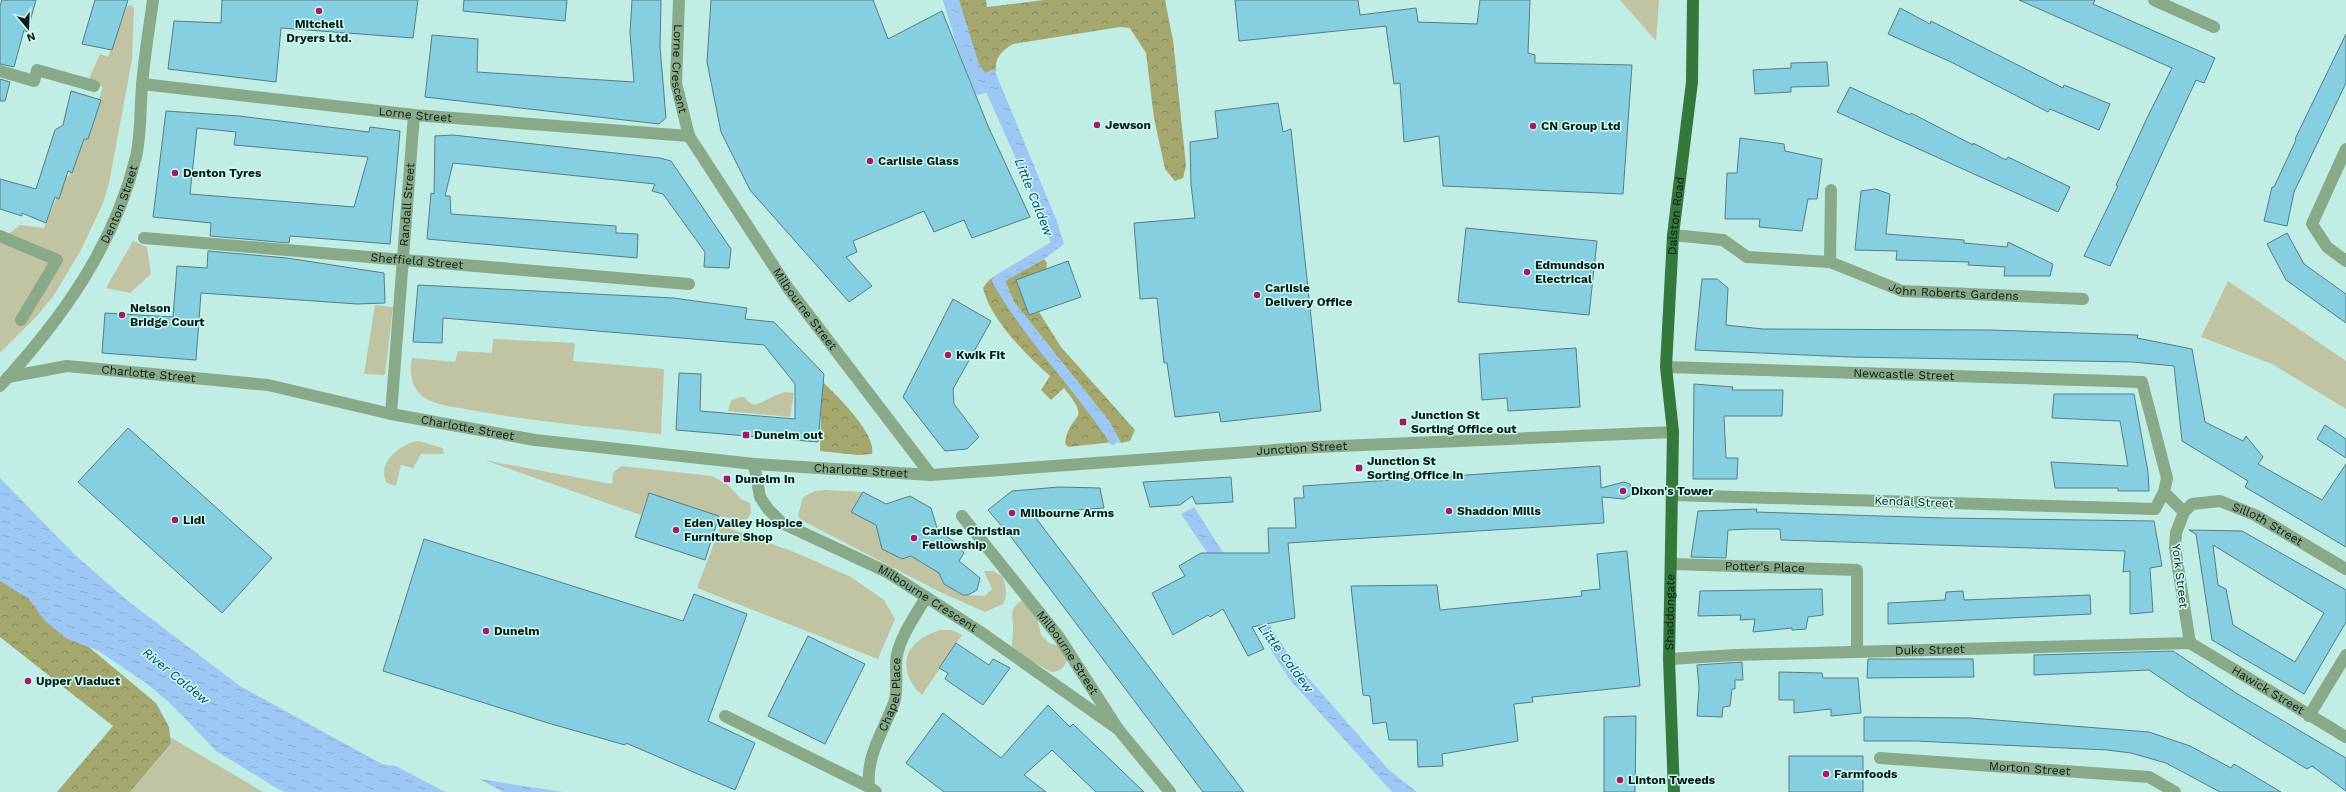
<svg xmlns="http://www.w3.org/2000/svg" width="2346" height="792" font-family="'Work Sans',sans-serif">
	<defs>
		<pattern id="forest-crowns" width="20" height="18" patternUnits="userSpaceOnUse"><rect width="20" height="18" fill="#a5a86e"/><path d="M2 6a3 3 0 1 1 6 0M12 15a3 3 0 1 1 6 0" fill="none" stroke="#858859"/></pattern>
		<pattern id="water-ripples" width="26" height="14" patternUnits="userSpaceOnUse"><rect width="26" height="14" fill="#9ec8f4"/><path d="M2 4q2-2 4 0t4 0M15 11q2-2 4 0t4 0" fill="none" stroke="#87abd0"/></pattern>
	</defs>
	<rect width="100%" height="100%" fill="#c0eee4"/>
	<path fill="#c1c4a2" d="M1620,0H1659L1656,41Z
		M131,5L134,8L132,60L109,183L103,203L81,250L54,295L37,316L0,353V241L20,225L44,228L57,197L63,174L69,176L85,139L103,87L89,79L100,54L108,57L127,6Z
		M133,241L147,247L151,274L130,293L106,288Z
		M2228,281L2346,361V409L2272,364L2201,337Z
		M375,305L393,307L385,375L364,374Z
		M493,339L575,343L573,361L664,369L661,434C598,427 534,422 471,410C456,407 438,406 425,398C411,390 409,371 412,358L455,362L458,351L492,353Z
		M784,392L794,393L790,417L728,411L731,400L742,397C747,398 748,402 752,404C757,407 776,394 784,392Z
		M418,441L443,448L444,454H421L413,468L401,465L396,486L387,483C375,464 401,443 418,441Z
		M484,460L612,484L613,473L621,466L712,476L727,484L741,499L750,503L751,513L746,521L719,516L649,493L641,515Z
		M825,490L863,492L851,512L876,525L902,559L924,553L920,561L939,573L944,584L963,595L985,596L992,589L984,571H993L1002,576C1006,586 1008,594 1003,604L985,612L942,593L801,520L798,516L803,497L815,491Z
		M721,525L794,552L851,577L884,600L895,619L878,659L697,588Z
		M1023,600L1036,611L1041,635L1049,643L1059,646L1067,660C1064,668 1059,672 1051,672L1016,652L1012,646C1012,641 1013,635 1013,630C1014,616 1007,609 1023,600Z
		M941,630H952L962,635L922,695C894,668 905,640 941,630Z
		M170,737L263,792H130L171,745Z"/>
	<path fill="url(#forest-crowns)" d="M948,0H986L987,7L1044,0H1165L1173,40L1186,166L1183,178L1175,181L1165,169L1154,118L1146,53L1130,28L1120,27L1013,44C998,53 994,60 996,78L982,72Z
		M1044,259L1047,263L1046,269L1016,280L1029,315L1039,312L1061,347L1135,430L1130,441L1121,443L1109,421L1014,302L1005,281Z
		M1007,271L998,277L1017,317L1095,415L1113,442L1068,447L1065,443C1070,410 1093,424 1064,388L1051,400L1041,390L1050,376C1027,356 990,319 983,288C989,278 996,275 1007,271Z
		M822,381C836,395 877,434 872,454L858,455L820,451Z
		M0,573L156,703L169,727L171,744L130,792H57L113,726L0,637Z"/>
	<path fill="url(#water-ripples)" d="M946,0H959L979,64L985,73L994,69L1056,219L1064,244L1044,259L1005,281L1014,302L1109,421L1121,443L1113,442C1076,386 1028,339 995,281L998,277L1054,244L1047,221L988,89L978,92L959,43Z
		M0,478L75,555L128,601L240,686L382,764L563,792H284L278,789L216,751L171,704L146,683L97,650L67,639L45,621L29,599L0,581Z
		M1194,507L1290,657L1389,770L1417,792H1392L1290,680L1246,610L1181,514Z"/>
	<path fill="#c0eee4" d="M396,766L470,774L503,792H445Z"/>
	<g fill="none" stroke-linecap="round" stroke-linejoin="round">
		<path stroke="#9ec8f4" stroke-width="6" d="M946,0L959,43L978,92L988,89L1047,221L1054,244L998,277L995,281C1028,339 1076,386 1113,442"/>
	</g>
	<path fill="#85cfe1" stroke="#547e88" fill-rule="evenodd" d="M2,0H36L27,32L24,30L14,67L0,64V6Z
		M95,0H128L112,50L82,44Z
		M222,0H418L413,38L281,28L276,82L168,69L174,21L221,23Z
		M464,0H567L565,21L463,11Z
		M632,0H661L660,47L666,118L659,124L425,97L432,35L478,39L477,72L634,82L630,33Z
		M711,0H873L888,39L942,11L988,126L1030,217L972,238L964,220L934,232L924,211L853,241L857,252L846,257L872,286L849,302L750,190L721,132L707,62Z
		M1235,0H1358L1360,15L1416,8L1418,22L1477,24L1480,0H1530L1528,53L1535,55V63L1632,65L1623,194L1443,186L1439,136L1404,142L1400,83L1394,84L1386,26L1239,41Z
		M2019,0H2095L2093,4L2215,58L2204,83L2196,80L2110,266L2084,256L2118,186L2116,185L2148,116L2172,68Z
		M1900,8L1930,24L1931,21L2063,88L2064,85L2110,104L2099,130L2050,109L2048,112L1951,62L1888,34Z
		M2346,34V83L2294,192L2287,226L2264,221L2272,187H2274L2296,140L2295,139Z
		M1827,62L1829,86L1791,87V92L1755,94L1753,70L1791,68V63Z
		M0,79L10,82L5,101H0Z
		M1850,87L1910,115L1911,113L1973,145V143L2006,160L2008,157L2070,187L2058,212L1837,112Z
		M71,91L101,100L88,139H84L72,173L68,171L59,199L55,197L46,223L22,213V216L0,209V179L36,189L55,130L63,125Z
		M1278,103L1283,132L1291,129L1321,411L1221,422L1219,412L1175,417L1167,363H1164L1157,298L1140,299L1134,223L1195,218L1191,184L1190,142L1218,138L1215,111Z
		M166,111L239,116L369,132L370,127L400,131L390,244L290,236L289,243L210,236L211,223L153,217ZM197,128L236,132L234,145L368,157L354,207L190,194Z
		M453,135L660,158L671,161L731,249L729,268L704,267L705,252L663,194L652,191L655,184L453,163L445,196H450L451,214L616,226V233L638,234L637,258L427,239L431,193L434,194L435,136Z
		M1740,138L1784,144L1785,151L1822,159L1817,199H1808L1802,231L1759,227L1760,219H1725L1727,173H1737Z
		M1875,189L1890,194L1886,234L1964,240V243L2007,247L2008,242L2053,264L2050,276H2004L2005,267L1968,265L1969,262L1896,260L1897,251L1855,250L1861,191Z
		M1466,228L1597,241L1589,315L1458,302Z
		M2287,233L2304,264L2346,294V323L2286,280L2267,244Z
		M208,251L287,258L384,273L385,303L357,304L201,293L196,360L102,353L105,313L173,317L177,266L207,268Z
		M1068,261L1081,297L1029,315L1016,280Z
		M1702,279H1717L1728,288L1726,325L1763,329L1990,330L2138,335L2137,338L2192,349L2205,422L2243,441L2246,436L2263,457L2258,464L2322,500L2346,464V547L2245,487L2248,481L2182,441L2174,366L2133,362L1849,357L1695,350Z
		M418,285L673,298L747,308L745,319L774,322L824,374L818,442L676,430L679,373L701,374L700,411L795,419V384L764,345L443,318L442,343L413,342Z
		M953,299L991,321L953,389L954,404L979,437L967,449L945,451L903,397Z
		M1576,348L1580,407L1508,411L1507,398L1482,400L1479,354Z
		M1694,384L1733,387L1732,390H1783L1782,416H1724L1726,458H1738L1737,479H1693Z
		M2054,394H2134L2148,472L2149,491H2118V488H2055L2051,462L2128,466L2120,421L2052,418Z
		M2325,425L2346,439V458L2317,439Z
		M128,428L272,558L222,613L78,482Z
		M1600,466L1601,488L1624,482L1630,484L1632,489L1631,495L1624,499L1602,497L1604,523L1288,543L1295,618L1252,627L1264,649L1248,656L1223,609L1210,617L1208,615L1173,635L1152,593L1185,576L1179,566L1201,553H1269L1268,528H1296L1294,498H1304L1303,486Z
		M1231,477L1233,502L1196,504L1192,496L1180,505L1150,507L1143,482Z
		M1059,487L1100,488L1104,508L1032,513L1244,792H1203L1011,537L988,510L1012,491Z
		M863,492L886,504L910,496L931,508L938,531L958,544L964,553L959,561L980,578L977,590L968,595H963L944,584L939,573L911,556L902,559L882,549L876,525L851,512Z
		M649,493L719,516L705,560L635,537Z
		M1757,509L1756,512L1943,518L2154,521L2162,566L2150,568L2153,612L2130,614V571L2123,572L2125,551L1781,540L1780,529H1750L1728,530L1726,558L1691,557L1698,511Z
		M2189,530L2242,531L2346,590V622L2304,694L2212,640L2196,534ZM2213,545L2324,613L2295,662L2233,625L2226,589L2218,585Z
		M424,539L683,621L694,594L747,614L708,721L755,743L735,790L626,743L625,745L548,723L383,671Z
		M1627,551L1640,686L1532,697L1533,702L1514,704L1518,741L1442,754L1443,766L1418,767L1417,740H1389L1386,722L1373,724L1370,696L1363,695L1351,586L1437,585L1440,610L1582,596L1581,591L1600,589L1597,554Z
		M1822,589L1823,615L1808,617L1806,629L1792,630V628L1753,632L1755,619L1740,620L1741,615L1698,616L1700,591Z
		M1963,591L1964,600L2090,595L2091,614L1888,624V603L1945,600L1946,592Z
		M808,636L865,664L825,744L768,716Z
		M956,643L989,665L993,659L1010,668L983,705L945,679L948,673L939,668Z
		M2173,651L2236,693L2346,758V791L2312,766L2307,769L2189,697L2149,670L2034,675V655Z
		M1868,659H1973L1974,677L1867,678Z
		M1742,662L1743,680H1735V689H1732L1730,706L1723,707L1722,717L1697,716L1699,688L1697,665Z
		M1779,672L1822,673L1823,678H1858L1861,713L1831,716V709L1794,713V700H1779Z
		M1048,705L1070,727L1073,724L1144,792H1096L1052,750L1024,775L1046,792H944L906,763L943,713L1001,758Z
		M1636,716L1635,792H1604V717Z
		M1864,717L1970,718L2149,732L2190,746L2231,768L2234,764L2281,792H2220L2166,763L2131,753L2107,750L1916,741H1864Z
		M1789,756H1863V792H1789Z"/>
	<g fill="none" stroke-linecap="round" stroke-linejoin="round">
		<g stroke="#88aa89" stroke-width="12">
			<path id="s1" d="M679,0L676,83L689,136L788,288L931,475"/>
			<path d="M2154,0L2214,27"/>
			<path d="M0,71L34,81L37,70L94,86"/>
			<path id="s2" d="M142,84L414,115L689,136"/>
			<path d="M2346,149L2312,224L2327,247L2346,261"/>
			<path id="s3" d="M1673,235L1723,240L1747,257L1830,262L1902,291L2083,299"/>
			<path d="M0,236L57,260L21,320"/>
			<path id="s4" d="M144,238L689,284"/>
			<path d="M1830,262L1831,190"/>
			<path id="s5" d="M1666,367L2142,382L2167,478L2164,492L2155,509L1672,495"/>
			<path id="s6" d="M8,377L67,366L268,385L391,414L535,440L754,464L931,475L1316,447L1673,432"/>
			<path id="s7" d="M0,386C62,319 114,246 136,157C141,135 140,109 142,87C144,58 149,29 153,0"/>
			<path id="s8" d="M391,414L414,115"/>
			<path id="s9" d="M754,464L760,497L768,509L782,523L887,572L979,631L1118,729"/>
			<path d="M2164,492L2184,512"/>
			<path id="s10" d="M962,516L1059,637L1118,729L1170,792"/>
			<path id="s11" d="M1672,564L1857,570V651"/>
			<path id="s12" d="M2190,643L2175,548L2176,533L2184,512L2192,504L2220,501L2255,515L2346,569"/>
			<path id="s13" d="M2190,643L2346,737"/>
			<path id="s14" d="M1669,659L1736,655L2190,643"/>
			<path d="M725,716L869,787"/>
			<path d="M2309,716L2346,655"/>
			<path id="s15" d="M1880,758L2149,777L2175,792"/>
			<path id="s16" d="M876,792L869,787C866,755 883,732 894,703C899,688 894,670 897,655C901,635 916,615 926,597"/>
		</g>
		<path stroke="#34793b" stroke-width="12" id="s17" d="M1674,792L1669,659L1673,432L1666,367L1673,235L1692,82L1693,0"/>
	</g>
	<g fill="#a41b64" stroke="#cdfcf2" stroke-width="1.5">
		<circle cx="319" cy="11" r="4"/>
		<circle cx="1097" cy="125" r="4"/>
		<circle cx="1533" cy="126" r="4"/>
		<circle cx="870" cy="161" r="4"/>
		<circle cx="175" cy="173" r="4"/>
		<circle cx="1527" cy="272" r="4"/>
		<circle cx="1257" cy="295" r="4"/>
		<circle cx="122" cy="315" r="4"/>
		<circle cx="948" cy="355" r="4"/>
		<rect x="1399" y="418" width="8" height="8" rx="2"/>
		<rect x="742" y="431" width="8" height="8" rx="2"/>
		<rect x="1355" y="464" width="8" height="8" rx="2"/>
		<rect x="723" y="475" width="8" height="8" rx="2"/>
		<circle cx="1623" cy="491" r="4"/>
		<circle cx="1449" cy="511" r="4"/>
		<circle cx="1012" cy="513" r="4"/>
		<circle cx="175" cy="520" r="4"/>
		<circle cx="676" cy="530" r="4"/>
		<circle cx="914" cy="538" r="4"/>
		<circle cx="486" cy="631" r="4"/>
		<circle cx="28" cy="681" r="4"/>
		<circle cx="1826" cy="774" r="4"/>
		<circle cx="1620" cy="780" r="4"/>
	</g>
	<g text-anchor="middle" dominant-baseline="central" stroke-width="3" stroke-linejoin="round" paint-order="stroke">
		<g font-size="12" font-weight="bold" fill="#0a1c18" stroke="#cdfcf2" text-anchor="start">
			<text x="319" y="24" text-anchor="middle">Mitchell<tspan x="319" dy="14">Dryers Ltd.</tspan></text>
			<text x="1105" y="125">Jewson</text>
			<text x="1541" y="126">CN Group Ltd</text>
			<text x="878" y="161">Carlisle Glass</text>
			<text x="183" y="173">Denton Tyres</text>
			<text x="1535" y="265">Edmundson<tspan x="1535" dy="14">Electrical</tspan></text>
			<text x="1265" y="288">Carlisle<tspan x="1265" dy="14">Delivery Office</tspan></text>
			<text x="130" y="308">Nelson<tspan x="130" dy="14">Bridge Court</tspan></text>
			<text x="956" y="355">Kwik Fit</text>
			<text x="1411" y="415">Junction St<tspan x="1411" dy="14">Sorting Office out</tspan></text>
			<text x="754" y="435">Dunelm out</text>
			<text x="1367" y="461">Junction St<tspan x="1367" dy="14">Sorting Office in</tspan></text>
			<text x="735" y="479">Dunelm in</text>
			<text x="1631" y="491">Dixon's Tower</text>
			<text x="1457" y="511">Shaddon Mills</text>
			<text x="1020" y="513">Milbourne Arms</text>
			<text x="183" y="520">Lidl</text>
			<text x="684" y="523">Eden Valley Hospice<tspan x="684" dy="14">Furniture Shop</tspan></text>
			<text x="922" y="531">Carlise Christian<tspan x="922" dy="14">Fellowship</tspan></text>
			<text x="494" y="631">Dunelm</text>
			<text x="36" y="681">Upper Viaduct</text>
			<text x="1834" y="774">Farmfoods</text>
			<text x="1628" y="780">Linton Tweeds</text>
		</g>
		<g font-size="12" fill="#0a1c18" stroke="#cdfcf2">
			<text stroke="none"><textPath href="#s1" startOffset="69">Lorne Crescent</textPath></text>
			<text stroke="none"><textPath href="#s2" startOffset="275">Lorne Street</textPath></text>
			<text stroke="none"><textPath href="#s7" startOffset="219">Denton Street</textPath></text>
			<text stroke="none"><textPath href="#s8" startOffset="210">Randall Street</textPath></text>
			<text stroke="none"><textPath href="#s17" startOffset="577">Dalston Road</textPath></text>
			<text stroke="none"><textPath href="#s4" startOffset="274">Sheffield Street</textPath></text>
			<text stroke="none"><textPath href="#s3" startOffset="292">John Roberts Gardens</textPath></text>
			<text stroke="none"><textPath href="#s1" startOffset="346">Milbourne Street</textPath></text>
			<text stroke="none"><textPath href="#s6" startOffset="142">Charlotte Street</textPath></text>
			<text stroke="none"><textPath href="#s5" startOffset="238">Newcastle Street</textPath></text>
			<text stroke="none"><textPath href="#s6" startOffset="466">Charlotte Street</textPath></text>
			<text stroke="none"><textPath href="#s6" startOffset="1304">Junction Street</textPath></text>
			<text stroke="none"><textPath href="#s6" startOffset="862">Charlotte Street</textPath></text>
			<text transform="translate(1914 502) rotate(2)">Kendal Street</text>
			<text stroke="none"><textPath href="#s12" startOffset="226">Silloth Street</textPath></text>
			<text stroke="none"><textPath href="#s11" startOffset="93">Potter's Place</textPath></text>
			<text transform="translate(2180 576) rotate(83)">York Street</text>
			<text stroke="none"><textPath href="#s9" startOffset="232">Milbourne Crescent</textPath></text>
			<text stroke="none"><textPath href="#s17" startOffset="180">Shaddongate</textPath></text>
			<text stroke="none"><textPath href="#s14" startOffset="261">Duke Street</textPath></text>
			<text stroke="none"><textPath href="#s10" startOffset="173">Milbourne Street</textPath></text>
			<text stroke="none"><textPath href="#s13" startOffset="91">Hawick Street</textPath></text>
			<text stroke="none"><textPath href="#s16" startOffset="105">Chapel Place</textPath></text>
			<text stroke="none"><textPath href="#s15" startOffset="150">Morton Street</textPath></text>
		</g>
		<g font-size="13" font-style="italic" fill="#004176" stroke="#cdfcf2">
			<text transform="translate(1034 197) rotate(68)">Little Caldew</text>
			<text transform="translate(1286 658) rotate(53)">Little Caldew</text>
			<text transform="translate(176 676) rotate(39)">River Caldew</text>
		</g>
	</g>
	<g transform="translate(28 28) rotate(161)" stroke="#cdfcf2" stroke-width="3" paint-order="stroke">
	<path d="M0-3L7 15L0 10L-7 15Z" fill="#0a1c18"/>
	<text y="-6" font-size="11" font-weight="bold" text-anchor="middle" fill="#0a1c18">N</text>
	</g>
</svg>
